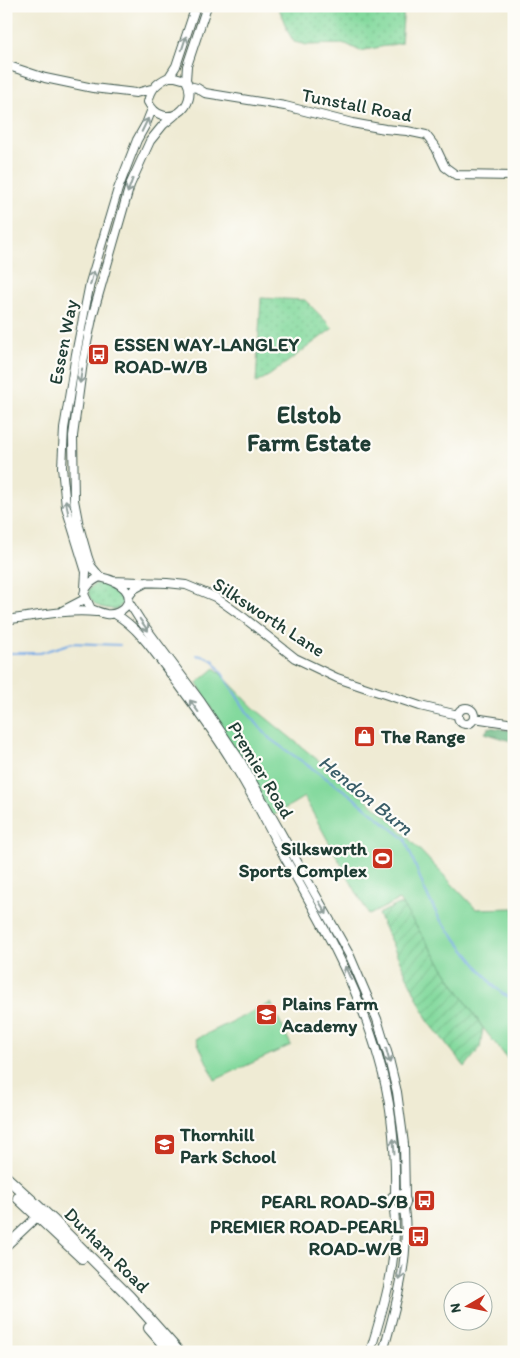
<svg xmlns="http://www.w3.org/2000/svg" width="520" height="1358" font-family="Itim,sans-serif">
	<defs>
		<pattern id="grass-dots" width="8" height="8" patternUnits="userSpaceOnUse" patternTransform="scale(1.25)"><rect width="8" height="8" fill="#83d99d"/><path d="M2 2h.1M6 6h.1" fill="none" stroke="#71bb88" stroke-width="1.8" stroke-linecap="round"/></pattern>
		<pattern id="forest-crowns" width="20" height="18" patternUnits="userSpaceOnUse" patternTransform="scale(1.25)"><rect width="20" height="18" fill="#6ab984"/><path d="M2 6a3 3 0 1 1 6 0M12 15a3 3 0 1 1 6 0" fill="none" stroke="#57986d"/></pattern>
		<pattern id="garden-furrows" width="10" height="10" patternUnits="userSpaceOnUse" patternTransform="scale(1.25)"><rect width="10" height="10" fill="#83d99d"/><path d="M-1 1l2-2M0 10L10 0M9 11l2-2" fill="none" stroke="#71bb88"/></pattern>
	</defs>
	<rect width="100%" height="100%" fill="#fdfcf7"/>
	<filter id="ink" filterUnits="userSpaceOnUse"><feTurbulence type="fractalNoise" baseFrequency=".02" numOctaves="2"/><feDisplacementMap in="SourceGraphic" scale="10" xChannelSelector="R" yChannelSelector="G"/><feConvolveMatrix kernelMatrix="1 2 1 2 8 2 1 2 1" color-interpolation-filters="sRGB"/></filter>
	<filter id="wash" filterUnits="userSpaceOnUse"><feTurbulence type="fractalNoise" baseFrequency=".0096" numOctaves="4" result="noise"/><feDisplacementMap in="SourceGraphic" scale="20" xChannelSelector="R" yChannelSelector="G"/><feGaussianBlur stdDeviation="1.12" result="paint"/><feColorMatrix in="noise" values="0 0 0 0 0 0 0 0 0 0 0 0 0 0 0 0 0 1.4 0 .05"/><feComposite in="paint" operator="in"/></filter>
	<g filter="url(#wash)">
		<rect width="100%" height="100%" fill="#efebd4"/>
		<path fill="url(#grass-dots)" stroke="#518b68" d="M278,6H404L401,43L360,51L346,44L307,45L294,42L288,32Z
			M261,298L305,300L333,328L270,375L256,383Z
			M104,583C118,587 132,595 118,609C104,610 87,605 89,589L95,584Z"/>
		<path fill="url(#forest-crowns)" stroke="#447b5c" d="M489,727L514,731V742L485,733Z"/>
		<path fill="url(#garden-furrows)" stroke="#518b68" d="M397,905H403L483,1028L480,1048L465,1067L428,1021L378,914Z"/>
		<path fill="#83d99d" stroke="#518b68" d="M215,668L254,708L389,818L476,909L514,908V1067L483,1028L399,900L369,915L304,797L271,817L197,683Z
			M271,1003L291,1045L215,1080L196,1039Z"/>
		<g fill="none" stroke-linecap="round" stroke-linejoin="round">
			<path stroke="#78ace5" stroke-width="2" d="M6,653H40L72,643L120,645
				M197,655L206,657L214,661L247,712L270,739L349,794L405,839L425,891L439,918L493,985L503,994L514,999"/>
		</g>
	</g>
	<g filter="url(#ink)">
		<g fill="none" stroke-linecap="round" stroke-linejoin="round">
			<defs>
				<path id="secondary" d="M6,65L45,78L93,88L136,93L151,89
					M169,77H175L186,80C201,107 164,133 148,102C151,89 156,83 169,77Z
					M169,77L176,66L196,6
					M186,80L187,66L207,6
					M189,86L197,88L205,93L285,106L352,123L385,129L407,131L426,135L436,148L445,167L456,175L514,176
					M100,577L91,566L88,558L79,526L74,500L73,436L83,362L93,314L130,185L150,141L163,125L174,116
					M100,577C109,579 119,582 125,589C136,602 120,616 106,614C101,613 96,611 91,609L84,594C86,585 92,581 100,577Z
					M113,581L167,583L186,585L215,597L243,617L295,658L337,678L420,706L458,715
					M85,588L86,572L66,507L62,467L64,429L76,354L90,283L118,189L137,140L146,124L152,109
					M129,596L134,589L147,582
					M128,601L140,620L201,702L240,760L350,956L377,1019L388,1055L397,1092L404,1144L405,1196
					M62,611L85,599
					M115,614C141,629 158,658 176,681C196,708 217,736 234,765C253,795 268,827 285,858C322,923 359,987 379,1060C392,1104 396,1149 395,1195
					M6,620C36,616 66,609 96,612
					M458 716a8 8 0 1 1 16 0a8 8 0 1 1-16 0Z
					M474,718L514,724
					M390 1202a8 8 0 1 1 16 0a8 8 0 1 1-16 0Z
					M6,1246L41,1213
					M370,1352C384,1307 399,1257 394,1209
					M383,1352C396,1306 411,1255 404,1208"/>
				<path id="highway" d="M6,1177L54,1221L130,1297L179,1352
					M18,1198L82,1258
					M149,1328L170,1352"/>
			</defs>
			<use href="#secondary" stroke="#3e574c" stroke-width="10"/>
			<use href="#highway" stroke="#3e574c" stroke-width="12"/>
			<use href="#secondary" stroke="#fff" stroke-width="8"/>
			<use href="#highway" stroke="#fff" stroke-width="10"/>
		</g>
		<defs><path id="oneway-shaft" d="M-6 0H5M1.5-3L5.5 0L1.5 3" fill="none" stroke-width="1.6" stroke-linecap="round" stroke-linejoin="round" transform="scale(1.25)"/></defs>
		<g stroke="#8f9e9a">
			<use href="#oneway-shaft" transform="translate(184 43) rotate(-72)"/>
			<use href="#oneway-shaft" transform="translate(145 125) rotate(-64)"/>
			<use href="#oneway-shaft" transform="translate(130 186) rotate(110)"/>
			<use href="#oneway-shaft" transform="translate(92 278) rotate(-75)"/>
			<use href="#oneway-shaft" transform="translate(81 376) rotate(99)"/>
			<use href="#oneway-shaft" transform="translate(67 507) rotate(-101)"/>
			<use href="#oneway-shaft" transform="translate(144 625) rotate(55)"/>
			<use href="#oneway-shaft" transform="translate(194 706) rotate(-126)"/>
			<use href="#oneway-shaft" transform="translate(323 908) rotate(59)"/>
			<use href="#oneway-shaft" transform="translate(348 973) rotate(-114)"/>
			<use href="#oneway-shaft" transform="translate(388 1056) rotate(75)"/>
			<use href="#oneway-shaft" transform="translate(394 1146) rotate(-93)"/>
			<use href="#oneway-shaft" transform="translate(401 1273) rotate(101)"/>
		</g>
	</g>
	<defs>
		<symbol id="bus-square" viewBox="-11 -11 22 22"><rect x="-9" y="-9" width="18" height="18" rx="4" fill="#c8321e" stroke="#fdfcf7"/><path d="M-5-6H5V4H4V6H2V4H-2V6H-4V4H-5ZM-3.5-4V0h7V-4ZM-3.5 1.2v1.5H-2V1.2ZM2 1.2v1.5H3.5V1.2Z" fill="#fff"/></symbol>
		<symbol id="shop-square" viewBox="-11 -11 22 22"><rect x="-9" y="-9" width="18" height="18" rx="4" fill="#c8321e" stroke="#fdfcf7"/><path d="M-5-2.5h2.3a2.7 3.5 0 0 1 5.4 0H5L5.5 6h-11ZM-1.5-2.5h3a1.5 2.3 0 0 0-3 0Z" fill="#fff"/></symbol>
		<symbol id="stadium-square" viewBox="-11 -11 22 22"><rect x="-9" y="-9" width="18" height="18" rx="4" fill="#c8321e" stroke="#fdfcf7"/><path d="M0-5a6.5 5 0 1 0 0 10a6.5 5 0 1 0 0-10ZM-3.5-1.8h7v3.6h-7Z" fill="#fff"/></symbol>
		<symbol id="school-square" viewBox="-11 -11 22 22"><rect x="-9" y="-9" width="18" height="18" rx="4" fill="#c8321e" stroke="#fdfcf7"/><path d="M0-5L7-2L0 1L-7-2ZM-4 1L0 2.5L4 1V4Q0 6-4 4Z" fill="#fff"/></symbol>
	</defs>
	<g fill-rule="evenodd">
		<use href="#bus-square" x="86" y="342" width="25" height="25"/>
		<use href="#shop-square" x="352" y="724" width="25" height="25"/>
		<use href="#stadium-square" x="370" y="846" width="25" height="25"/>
		<use href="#school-square" x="254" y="1002" width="25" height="25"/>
		<use href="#school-square" x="152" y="1132" width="25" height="25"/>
		<use href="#bus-square" x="412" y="1188" width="25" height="25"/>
		<use href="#bus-square" x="406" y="1224" width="25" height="25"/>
	</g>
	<g text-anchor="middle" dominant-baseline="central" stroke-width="4.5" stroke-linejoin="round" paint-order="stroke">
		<g font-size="19" fill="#1f3d34" stroke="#fdfcf7">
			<text transform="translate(357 105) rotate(11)">Tunstall Road</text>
			<text transform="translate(63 342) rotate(-79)">Essen Way</text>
			<text transform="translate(269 617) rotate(33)">Silksworth Lane</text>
			<text transform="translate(261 770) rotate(59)">Premier Road</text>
			<text transform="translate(107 1250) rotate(45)">Durham Road</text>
		</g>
		<g font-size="19" font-weight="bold" fill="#1f3d34" stroke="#fdfcf7" text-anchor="start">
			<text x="114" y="344">ESSEN WAY-LANGLEY<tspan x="114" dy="22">ROAD-W/B</tspan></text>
			<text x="381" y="736">The Range</text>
			<text x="367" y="848" text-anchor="end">Silksworth<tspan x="367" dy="22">Sports Complex</tspan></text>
			<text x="282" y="1003">Plains Farm<tspan x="282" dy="22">Academy</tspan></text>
			<text x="180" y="1134">Thornhill<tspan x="180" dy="22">Park School</tspan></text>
			<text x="408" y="1201" text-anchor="end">PEARL ROAD-S/B</text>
			<text x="402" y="1226" text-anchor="end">PREMIER ROAD-PEARL<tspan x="402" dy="22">ROAD-W/B</tspan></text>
		</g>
		<g font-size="20" font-style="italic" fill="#3a5e69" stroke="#fdfcf7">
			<text transform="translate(366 795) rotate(39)">Hendon Burn</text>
		</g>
		<g font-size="24" font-weight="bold" fill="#1f3d34" stroke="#fdfcf7">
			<text x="309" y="414">Elstob<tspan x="309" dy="28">Farm Estate</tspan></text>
		</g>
	</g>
	<rect width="520" height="1358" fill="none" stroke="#fdfcf7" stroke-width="25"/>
	<g transform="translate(468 1306) rotate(261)"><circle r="24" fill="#fdfcf7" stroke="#a4b0a9"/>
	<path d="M0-4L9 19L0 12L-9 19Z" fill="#c8321e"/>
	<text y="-8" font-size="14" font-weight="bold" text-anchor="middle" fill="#1f3d34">N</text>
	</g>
</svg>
